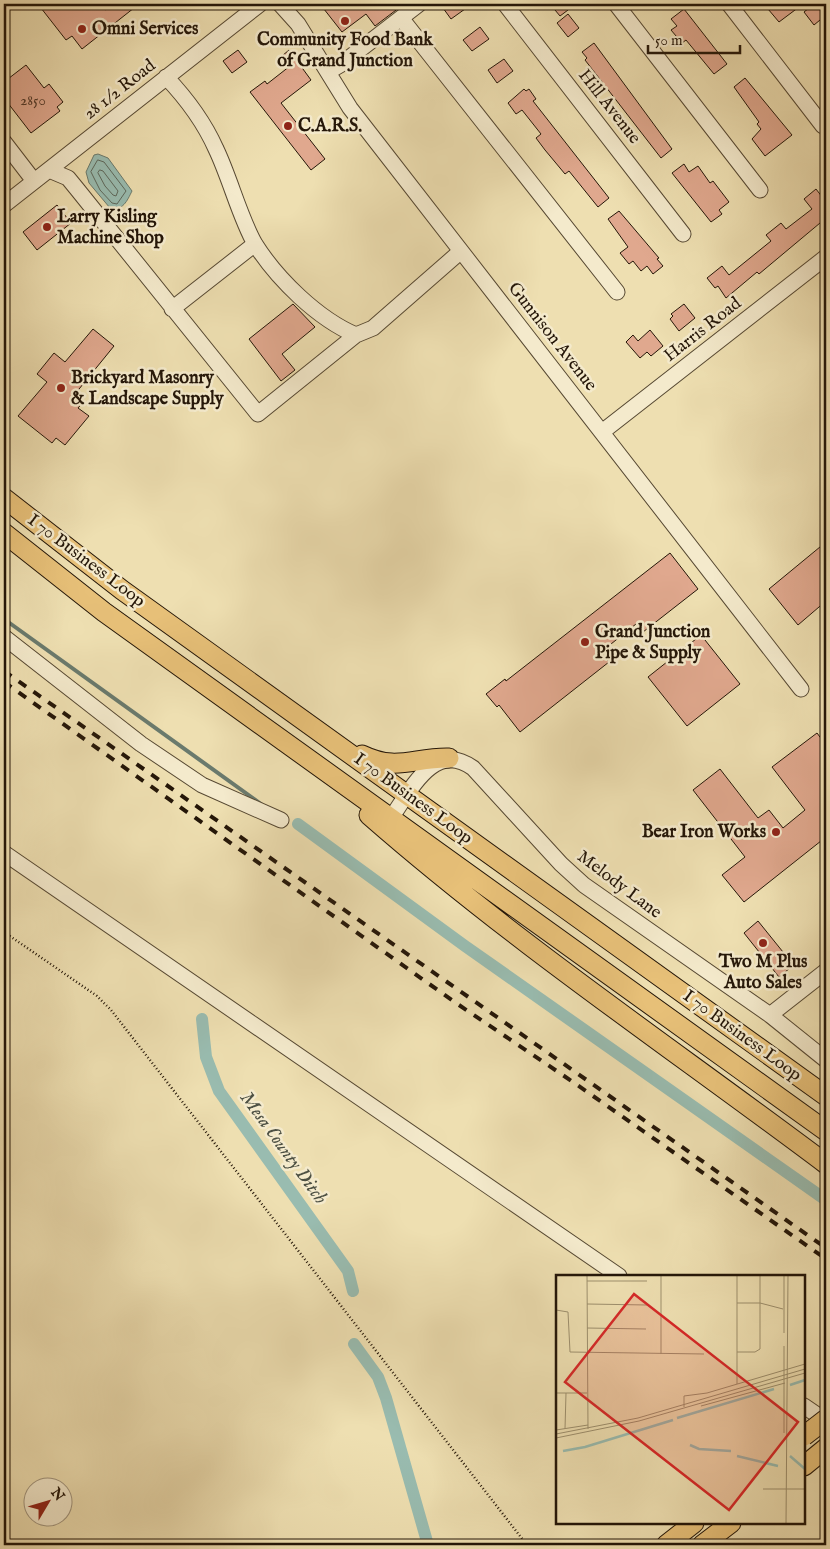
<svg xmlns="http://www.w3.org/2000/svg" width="830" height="1549" font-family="'IM FELL English',serif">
	<rect width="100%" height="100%" fill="#eedfb1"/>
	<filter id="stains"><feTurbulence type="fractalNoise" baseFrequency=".004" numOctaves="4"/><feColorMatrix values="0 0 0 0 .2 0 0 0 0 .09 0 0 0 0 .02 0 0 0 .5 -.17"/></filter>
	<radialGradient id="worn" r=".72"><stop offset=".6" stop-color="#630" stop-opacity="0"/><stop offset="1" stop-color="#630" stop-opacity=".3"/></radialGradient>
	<path fill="#99bcb0" stroke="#6a7a6d" d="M98,154L108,158L132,191C127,201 123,211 110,208L89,183L86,172L94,155Z"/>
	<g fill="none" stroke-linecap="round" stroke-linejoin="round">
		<path stroke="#5e695c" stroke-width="1" d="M98,160L104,162L126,191L117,204L112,203L100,190L91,172Z
			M100,170L103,171L118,191L116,196L113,195L105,186L98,173Z"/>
		<path stroke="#6a7a6d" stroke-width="4" d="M4,619L261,804"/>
		<path stroke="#99bcb0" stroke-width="12" d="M298,824L465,946L826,1200
			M202,1019L206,1057L219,1091L348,1271L353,1291
			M354,1344L378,1377L386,1398L428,1545"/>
	</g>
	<path fill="#e0a88e" stroke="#241608" d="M47,4H100L105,10L113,4H139L82,49L72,36L66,40L41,8Z
		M320,4H404L375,26L366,14L342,32Z
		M448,4H472L451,19L443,8Z
		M550,4H563L568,10L560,16Z
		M775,4H803L779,22L768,9Z
		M814,4H822L826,9V15L814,25L804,12Z
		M684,9L727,64L714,74L686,40L682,43L671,30L677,26L671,19Z
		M568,14L579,28L568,37L557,23Z
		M480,27L489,39L472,51L463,40Z
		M594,43L672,149L661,158L585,60L587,58L582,52Z
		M238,50L247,62L232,73L223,61Z
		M289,50L311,80L281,103L325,159L311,170L250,92L265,81L267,84L290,66L282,56Z
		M504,59L513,71L497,83L488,70Z
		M26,65L44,88L49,84L63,102L57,107L60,111L31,133L4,98V82Z
		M745,78L792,135L765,156L752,139L761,129L757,124L759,122L734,87Z
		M524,89L526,91L529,89L536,99L533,101L609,198L598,207L569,171L565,174L545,150L536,138L541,134L522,110L516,114L508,103Z
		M684,164L689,172L698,166L710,183L713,181L729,202L719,210L722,214L711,222L672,173Z
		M816,189L826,202V218L759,274L757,272L726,298L718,286L715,288L707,278L722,266L729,275L771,241L766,235L781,223L786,229L812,209L804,199Z
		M57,205L71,223L37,250L23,232Z
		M619,211L659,258L657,259L663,266L653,274L647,266L641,271L633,261L629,264L620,253L628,247L608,219Z
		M293,304L315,327L282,354L295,370L281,381L249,339Z
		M684,304L695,318L679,331L670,319L673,316L671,314Z
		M93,329L114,346L75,394L84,401L78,408L89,416L65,445L56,438L52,443L18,416L47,382L37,374L54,353L65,362Z
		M650,330L663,346L651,356L647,352L640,358L626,342L633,335L638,341Z
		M826,542V601L798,625L769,589Z
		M670,553L698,589L643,632L636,624L601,652L609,662L520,732L499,705L497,707L486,694L505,679L506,681Z
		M701,635L740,684L687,726L648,677Z
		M817,733L826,745V837L744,902L722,875L745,857L693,790L720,769L758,818L769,810L783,828L805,810L772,767Z
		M758,921L783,952L779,955L790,968L779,977L744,933Z"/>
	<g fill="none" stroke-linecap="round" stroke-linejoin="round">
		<defs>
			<path id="minor" d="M280,4L298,24L350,108L801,689
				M505,4L683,234
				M616,4L760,190
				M729,4L823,126
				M401,18L617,292
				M328,72L340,65L419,4
				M166,77C186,98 204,122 216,149C230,178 240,218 255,244C277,279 318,319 356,335
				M4,142L34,181
				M49,170L68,178L77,189L258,414L356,335L373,328L461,251
				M4,205L260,4
				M172,309L255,244
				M602,432L826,257
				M4,637L141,744L202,785L281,820
				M391,818C411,790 434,740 473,768L561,864L584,885L770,1015L826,1060
				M4,853L619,1276
				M770,1015L826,971
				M804,1406L826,1421"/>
			<path id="major" d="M4,498L122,590L826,1096
				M4,533L104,612L826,1131
				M362,755C397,772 414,757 449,758
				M369,815C514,942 673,1049 826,1164
				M804,1466L826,1448
				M666,1545L694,1523
				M702,1545L731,1523"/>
		</defs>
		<use href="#minor" stroke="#564832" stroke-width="17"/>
		<use href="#major" stroke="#241608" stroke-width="21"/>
		<path stroke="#241608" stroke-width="2.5" stroke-dasharray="1 2.5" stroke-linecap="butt" d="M4,932L97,996L111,1010L527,1545"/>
		<use href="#minor" stroke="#f4eacc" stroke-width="15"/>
		<use href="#major" stroke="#e7c078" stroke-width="19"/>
		<path stroke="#241608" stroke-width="4" stroke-dasharray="9 9" stroke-linecap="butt" d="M4,671L826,1248
			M4,682L456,1003L573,1082L826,1259"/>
		<defs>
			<path id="major-bridge" d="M804,1436L826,1419"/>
		</defs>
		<use href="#major-bridge" stroke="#241608" stroke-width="21" stroke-linecap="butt"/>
		<use href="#major-bridge" stroke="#e7c078" stroke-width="19"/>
	</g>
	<g fill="#8f2418" stroke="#f4eacc" stroke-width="2">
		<circle cx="345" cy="21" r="5"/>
		<circle cx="82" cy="29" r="5"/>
		<circle cx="288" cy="126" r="5"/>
		<circle cx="47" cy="227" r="5"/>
		<circle cx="61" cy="388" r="5"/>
		<circle cx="585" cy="642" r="5"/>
		<circle cx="776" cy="832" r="5"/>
		<circle cx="763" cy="943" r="5"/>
	</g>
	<g text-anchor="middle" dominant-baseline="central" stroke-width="5" stroke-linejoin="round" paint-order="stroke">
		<g font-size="15" fill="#533a2a">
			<text x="33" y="100">2850</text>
		</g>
		<g font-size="18" font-weight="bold" fill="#241608" stroke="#f4eacc" text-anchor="start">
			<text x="92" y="29">Omni Services</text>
			<text x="345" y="40" text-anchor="middle">Community Food Bank<tspan x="345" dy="21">of Grand Junction</tspan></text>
			<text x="298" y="126">C.A.R.S.</text>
			<text x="57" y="217">Larry Kisling<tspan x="57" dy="21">Machine Shop</tspan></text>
			<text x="71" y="378">Brickyard Masonry<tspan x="71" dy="21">&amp; Landscape Supply</tspan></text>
			<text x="595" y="632">Grand Junction<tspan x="595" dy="21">Pipe &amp; Supply</tspan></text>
			<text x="766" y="832" text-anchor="end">Bear Iron Works</text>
			<text x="763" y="962" text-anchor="middle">Two M Plus<tspan x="763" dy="21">Auto Sales</tspan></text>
		</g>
		<g font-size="18" fill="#241608" stroke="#f4eacc">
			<text transform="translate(120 90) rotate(-38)">28 1/2 Road</text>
			<text transform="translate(609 107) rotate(52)">Hill Avenue</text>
			<text transform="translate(703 330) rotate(-38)">Harris Road</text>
			<text transform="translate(552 337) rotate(52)">Gunnison Avenue</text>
			<text transform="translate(86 561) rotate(37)">I 70 Business Loop</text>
			<text transform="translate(413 799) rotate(36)">I 70 Business Loop</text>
			<text transform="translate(619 885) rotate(37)">Melody Lane</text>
			<text transform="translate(742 1036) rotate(36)">I 70 Business Loop</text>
		</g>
		<g font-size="19" font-style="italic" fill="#4d5043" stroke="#f4eacc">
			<text transform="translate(283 1148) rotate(54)">Mesa County Ditch</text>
		</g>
	</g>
	<g transform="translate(556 1275)">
		<rect width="249" height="249" fill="#eedfb1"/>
		<path fill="none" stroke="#99bcb0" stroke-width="2.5" d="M234,110L249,105M121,143L218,114M134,170L143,174L175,176M7,176L29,172L117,145M181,181L222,191M234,181L249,194"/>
		<path fill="none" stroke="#9d8f6d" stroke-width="1" d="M31,0L32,154M105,0V79M181,0V109M228,0V58M31,6H91M181,28H204L227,34M31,29L91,30M0,35L12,37L14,77L148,79M31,53L90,54M228,71V158M181,77H199L204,74V0M0,118H31M145,131L229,108M128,132V121L151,118L249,89M9,154L10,118M0,155L32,150M0,159L82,143L249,94M0,163L83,146L249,98M207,214H249M230,248L232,0"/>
		<path fill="#d62828" fill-opacity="0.15" stroke="#d62828" stroke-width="2.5" d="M78,19L242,147L173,235L9,107Z"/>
		<rect width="249" height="249" fill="none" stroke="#241608" stroke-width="2.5"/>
	</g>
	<rect width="830" height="1549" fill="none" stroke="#eedfb1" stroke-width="20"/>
	<rect x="5" y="5" width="820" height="1539" fill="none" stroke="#241608" stroke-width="2.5"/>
	<rect x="10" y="10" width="810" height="1529" fill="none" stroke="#241608"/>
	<g transform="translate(48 1502) rotate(52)"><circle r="24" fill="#f4eacc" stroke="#a1957e"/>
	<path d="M0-4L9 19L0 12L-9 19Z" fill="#8f2418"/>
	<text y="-8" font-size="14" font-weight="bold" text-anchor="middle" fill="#241608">N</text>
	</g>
	<path d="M648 45v8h92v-8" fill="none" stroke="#241608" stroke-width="2.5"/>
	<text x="655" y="45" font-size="15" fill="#241608" stroke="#f4eacc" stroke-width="4" paint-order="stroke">50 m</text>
	<rect width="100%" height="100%" filter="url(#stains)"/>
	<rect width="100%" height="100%" fill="url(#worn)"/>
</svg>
